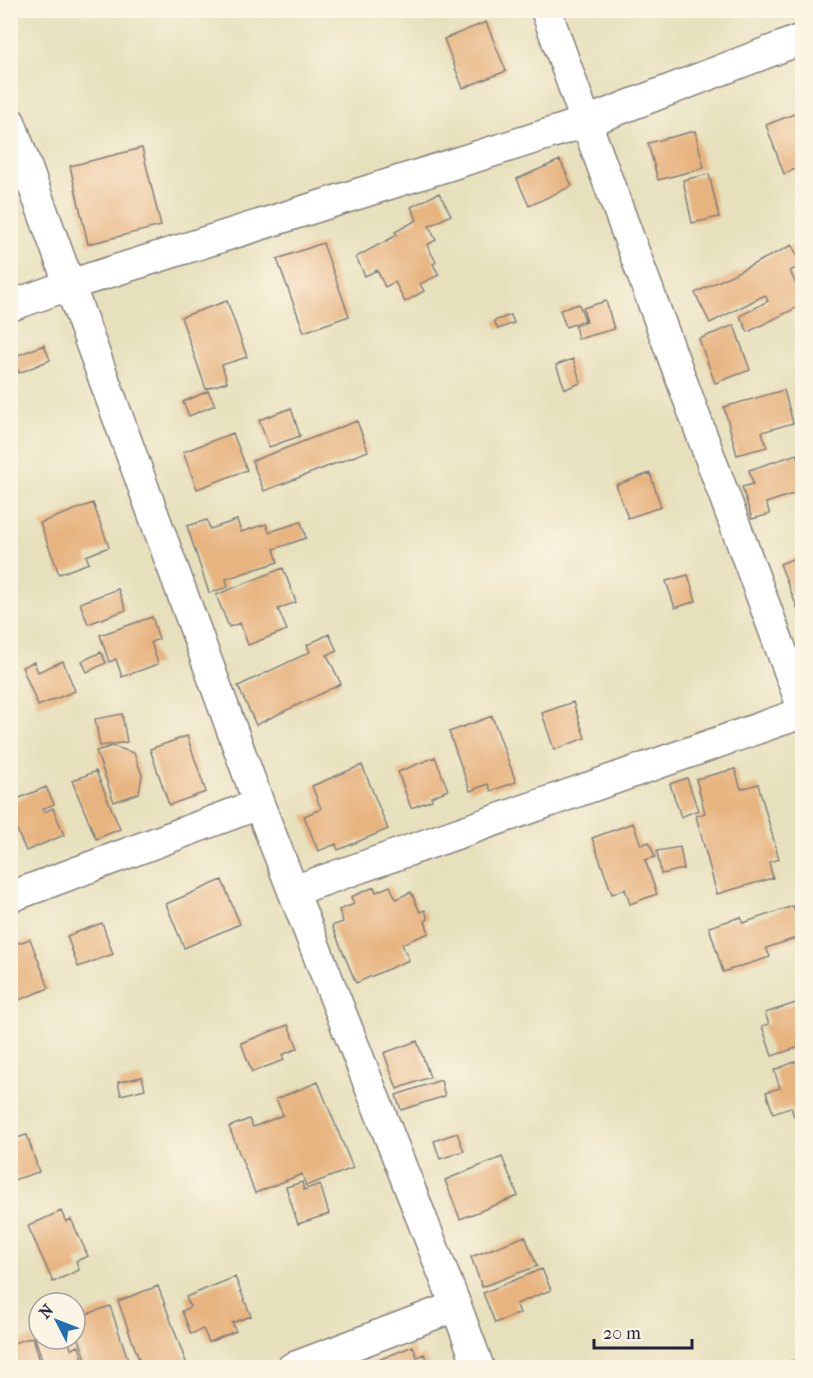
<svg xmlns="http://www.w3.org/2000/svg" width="813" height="1378" font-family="'IM FELL French Canon',serif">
	<rect width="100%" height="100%" fill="#fcf5e5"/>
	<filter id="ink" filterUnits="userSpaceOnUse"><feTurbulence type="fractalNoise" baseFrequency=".0167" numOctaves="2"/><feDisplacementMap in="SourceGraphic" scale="12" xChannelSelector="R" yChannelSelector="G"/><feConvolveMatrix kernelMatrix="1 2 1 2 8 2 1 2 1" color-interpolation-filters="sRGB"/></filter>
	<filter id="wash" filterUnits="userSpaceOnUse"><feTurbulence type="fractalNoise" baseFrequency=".008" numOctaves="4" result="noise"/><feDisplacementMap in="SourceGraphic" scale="24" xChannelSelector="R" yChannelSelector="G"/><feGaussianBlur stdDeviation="1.35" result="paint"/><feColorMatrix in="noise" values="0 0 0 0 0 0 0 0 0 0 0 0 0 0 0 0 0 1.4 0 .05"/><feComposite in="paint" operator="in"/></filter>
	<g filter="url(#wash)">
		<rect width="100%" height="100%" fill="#e7e0bc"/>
		<g id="blocks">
			<path fill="#e7b480" d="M486,22L506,71L463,88L444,39Z
				M802,111V166L784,174L766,125Z
				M695,131L704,168L658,180L648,143Z
				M142,148L161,226L88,244L70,166Z
				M560,160L572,186L529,206L517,179Z
				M709,174L719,217L692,223L683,180Z
				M439,193L451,215L429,226L436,240L427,245L436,262L433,264L439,275L420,284L424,291L405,302L395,282L385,287L377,270L365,276L356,257L397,235L395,232L417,220L411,207Z
				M323,243L349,316L304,332L277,259Z
				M792,245L802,265L790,271L802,297V305L748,332L740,316L768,301L765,295L710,323L695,293Z
				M227,301L247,357L222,365L227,382L206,389L181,317Z
				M606,301L614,329L578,339L575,326L587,322L583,308Z
				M579,304L585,320L566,327L560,310Z
				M511,315L514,323L498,329L494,321Z
				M734,325L750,370L715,383L699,339Z
				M44,345L50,360L19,373L13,357Z
				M573,359L581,383L565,389L556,365Z
				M784,390L793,423L762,432L767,447L737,455L724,407Z
				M208,391L215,405L189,416L183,402Z
				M291,408L300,436L269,447L259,420Z
				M357,421L368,451L264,491L252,461Z
				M233,433L247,470L197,489L183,452Z
				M797,454L801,467H802V491L766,503L770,514L752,519L742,487L753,484L749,470Z
				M650,473L661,507L628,518L616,485Z
				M93,503L109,547L86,556L89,563L59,574L40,523Z
				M207,520L210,529L237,520L241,532L266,524L269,532L301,522L306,538L274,549L278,562L226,579L228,587L209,593L187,526Z
				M802,555V620L780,564Z
				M283,568L296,602L278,609L287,630L248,645L240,623L229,627L216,595Z
				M688,575L696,601L675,608L666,581Z
				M118,589L126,610L88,624L80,603Z
				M152,617L159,639L151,642L158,664L122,677L116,659L109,662L100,635Z
				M329,634L337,651L327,655L341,684L256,725L238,686L310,652L307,645Z
				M101,652L106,663L87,672L82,661Z
				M63,661L75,691L38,706L22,667L34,662L38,672Z
				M573,702L585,738L554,750L542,713Z
				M122,714L127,742L100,746L95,719Z
				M492,716L516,782L491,791L488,784L470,791L449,732Z
				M187,736L206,792L169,805L150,749Z
				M112,746L134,753L142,775L139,793L114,802L96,751Z
				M435,757L448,790L431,797L432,800L411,808L398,772Z
				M362,765L388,829L338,850L336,844L318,851L304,816L321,809L312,786Z
				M735,769L741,789L758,784L779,859L769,862L773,878L717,894L696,816L705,813L696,779Z
				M96,771L120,829L96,839L72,781Z
				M687,778L698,810L681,817L670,784Z
				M46,787L54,804L42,809L44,812L53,808L64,835L26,851L10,814V802Z
				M633,823L641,845L649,842L655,857L645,860L657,894L630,904L625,889L612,894L592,838Z
				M680,847L684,869L661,874L657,851Z
				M222,880L240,924L184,948L166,904Z
				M390,886L396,899L411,892L420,912L425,910L428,919L425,921L429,933L402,944L409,960L356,983L332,926L343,922L339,910L354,904L351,897L374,887L376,892Z
				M793,906L802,936L766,948L770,957L723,972L709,927L741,917L743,923Z
				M102,923L113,954L78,967L67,936Z
				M30,939L49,988L12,1003L10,946Z
				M802,1001V1046L772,1056L762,1026L769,1024L765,1013Z
				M288,1025L298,1048L282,1055L284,1060L252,1072L241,1043Z
				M417,1041L430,1077L397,1089L384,1053Z
				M802,1059V1113L794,1116L791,1107L773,1113L766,1092L780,1088L774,1070Z
				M142,1077L145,1089L121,1095L118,1082Z
				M441,1080L445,1096L401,1110L396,1095Z
				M318,1082L353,1168L306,1186L302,1174L255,1193L229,1127L249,1119L253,1127L283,1115L276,1099Z
				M10,1132L13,1139L27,1135L39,1172L10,1181Z
				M457,1133L464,1151L440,1159L434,1141Z
				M502,1157L518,1196L460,1219L445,1180Z
				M302,1182L304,1190L320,1184L329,1214L298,1224L286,1187Z
				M61,1211L66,1222L71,1219L88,1256L76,1261L79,1270L53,1282L28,1226Z
				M525,1236L537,1266L482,1287L471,1257Z
				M542,1269L551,1290L516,1304L520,1313L495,1323L483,1293Z
				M235,1277L251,1316L232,1323L236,1331L209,1342L203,1329L191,1334L182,1311L190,1307L186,1297Z
				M158,1286L187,1365L179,1368H142L118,1301Z
				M110,1306L130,1365L122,1368H89L75,1327V1318Z
				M39,1333V1339H68L71,1349L79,1346L86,1368H45L34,1335Z
				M33,1337L42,1368H10V1344Z
				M413,1346L417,1357L424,1354L430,1367H361Z
				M802,1348V1368H787L786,1362L800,1359L797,1349Z"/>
		</g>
	</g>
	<g filter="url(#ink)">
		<use href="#blocks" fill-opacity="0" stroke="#84817c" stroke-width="1.5"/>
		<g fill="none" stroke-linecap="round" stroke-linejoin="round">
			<defs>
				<path id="minor" d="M546,10L586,122L802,706
					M10,122L259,804L456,1306L479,1368
					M10,306L69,285L586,122L802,39
					M293,891L802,713
					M10,897L259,804
					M292,1368L456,1306"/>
			</defs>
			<use href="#minor" stroke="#84817c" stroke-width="33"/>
			<use href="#minor" stroke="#fff" stroke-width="30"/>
		</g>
	</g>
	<rect width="813" height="1378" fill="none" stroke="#fcf5e5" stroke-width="36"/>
	<g transform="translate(57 1321) rotate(312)"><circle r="28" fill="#fcf5e5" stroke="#a5a1a1" stroke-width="1.5"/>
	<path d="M0-4.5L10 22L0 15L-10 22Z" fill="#1f6fb2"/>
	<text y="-9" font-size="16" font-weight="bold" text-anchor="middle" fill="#22223b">N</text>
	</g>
	<path d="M594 1339v9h98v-9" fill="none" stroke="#22223b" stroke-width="3"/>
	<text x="603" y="1339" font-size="18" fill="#22223b" stroke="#fcf5e5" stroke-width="4.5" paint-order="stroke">20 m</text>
</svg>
